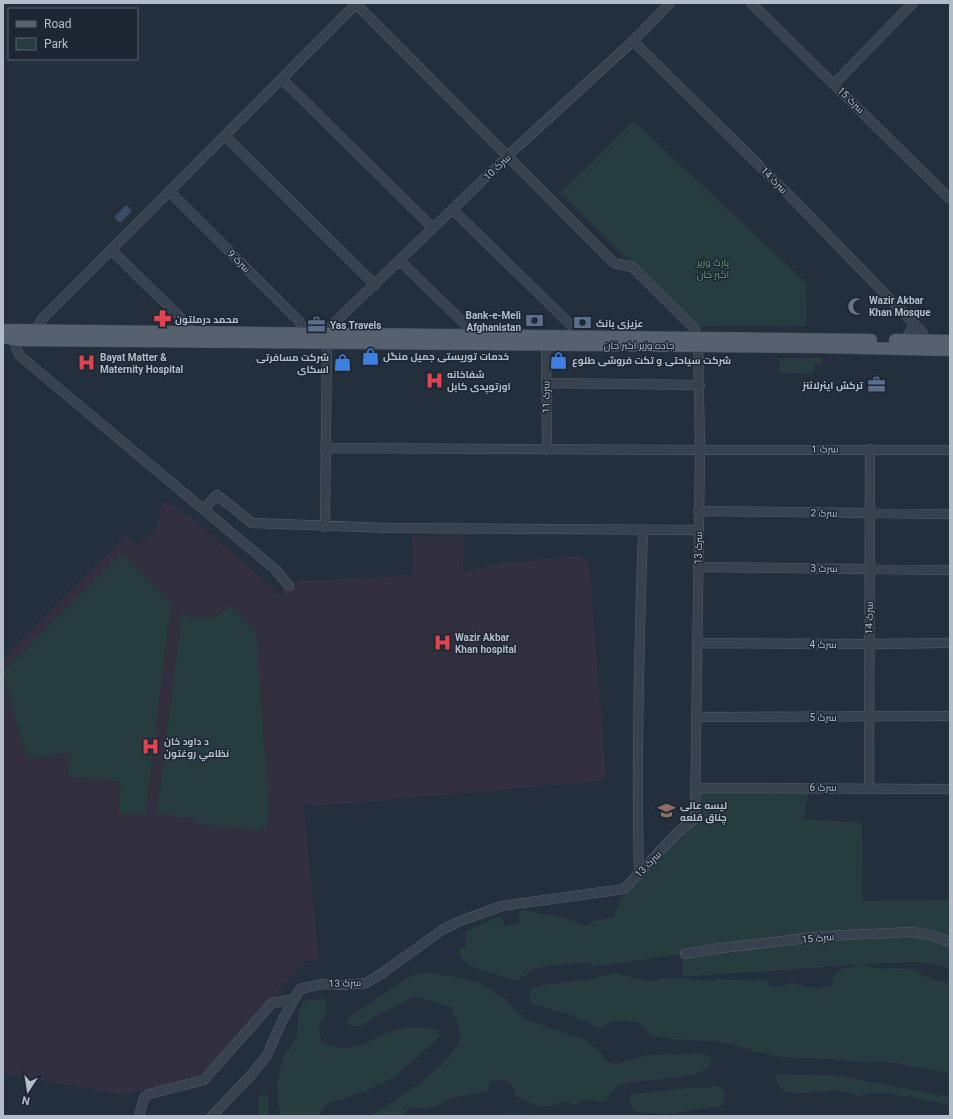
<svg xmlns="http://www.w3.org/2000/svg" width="953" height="1119" font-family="Roboto,Cairo,sans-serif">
	<rect width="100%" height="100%" fill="#242f3e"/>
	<path fill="#32303f" d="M167,500L193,519L284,598L282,587L289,586L300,581L413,575L412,536L464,535L463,572L502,563L579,556L586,559L589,565L606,777L599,781L318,806L307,804L303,800L319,962L306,961L203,1075L125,1095L3,1074V658L127,535L137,545L156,530L161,507Z"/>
	<path fill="#263c3f" d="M634,121L807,284L806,326L698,327L560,193Z
		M779,358H822V364H814L813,374L779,373Z
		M123,553L171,602L145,816L119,813L121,782L68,776L71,752L27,759L3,671Z
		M231,606L256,632L269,815L268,824L258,831L195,823L192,818L157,814L182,612L189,617L214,618Z
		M700,792L808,793L804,819L862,823L863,901L950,900V968L920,962L883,963L683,977L681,954L592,967L591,962L574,963L532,969L524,977L513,980L467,965L460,954V949L465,947L466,931L500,916L505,926L520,923L518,911L523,910L566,918L584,926L597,920L614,917C619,891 665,852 684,832C705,820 699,814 700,792Z
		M861,965L877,968L915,969C924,978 938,981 950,983V1073L894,1063L855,1062L829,1059L779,1057L717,1041L668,1039L651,1035L639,1023L626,1021H613L599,1028L569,1014L530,1004L529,994L531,989L541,985L591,979L613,973L650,982L661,978H682L709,981L720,979L753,981L764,978L771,986L776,987L792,983L819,989L830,986L833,982V977L841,969Z
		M430,973L456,977L480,983L507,1000L514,1009L527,1020L585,1040L601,1052L606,1061L616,1064L646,1055L679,1054L689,1055L699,1053L709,1056L712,1060C706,1085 639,1076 619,1085C612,1089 609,1095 606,1102L584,1100L577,1104L561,1102C552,1111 525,1105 517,1096C513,1092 514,1083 507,1081C503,1079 496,1081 491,1081L488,1090C477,1096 464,1094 452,1098C444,1100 437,1107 429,1108C420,1110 408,1103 403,1116H370C392,1103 459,1062 460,1034C460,1025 455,1016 451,1008L435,1002L413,997L375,1016L361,1026H351L346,1023L348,1018L410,976Z
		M324,998C333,1020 321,1013 319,1027C319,1031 321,1038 322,1042C352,1059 372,1036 399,1029C411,1026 425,1028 437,1030L440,1034L438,1039L392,1079L356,1095L334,1101L324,1106L319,1116H280L277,1086L282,1059L297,1037L299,1010L303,1001Z
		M776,1074L836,1075L950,1097V1105L909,1097L881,1093L855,1096L841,1090L795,1094L780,1088L775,1079Z
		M716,1085L724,1091L725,1102L721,1106L666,1114L636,1112L630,1106L629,1101L631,1095L636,1094L684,1088H706Z
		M259,1095H269V1116H258Z
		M511,1114L556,1115V1116H478Z"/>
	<path fill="#394c67" d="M126,205L132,211L120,223L114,217Z"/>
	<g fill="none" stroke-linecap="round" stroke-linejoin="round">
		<defs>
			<path id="minor" d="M751,3L950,199
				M633,41L789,195L922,332L926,341
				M282,79L433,228
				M834,84L913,3
				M225,136L375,285
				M169,191L299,321L305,333V340
				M452,209L574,328L577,341
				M111,250L178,315L193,333V336
				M400,261L468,327L475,339
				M34,331L43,318L355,5
				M15,335V345L20,356L276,570L289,586
				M905,340L910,333L913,323
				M546,345L547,450
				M546,383L700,385
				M325,448L700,450H950
				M204,509L217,495L252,523L389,528L698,530
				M698,511L950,514
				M325,527L327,333L330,327L514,150L633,41L670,3
				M698,567L950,570
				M697,643L868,644L950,643
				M696,717L950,716
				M869,787L870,449
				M695,788L950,789
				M639,874C636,759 639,645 643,530
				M685,954L714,949L824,936L911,932L930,935L950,942
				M139,1116L144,1098L149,1094L204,1080L272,1003L294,999
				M212,1116L252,1074L267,1055L283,1019L300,989L322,984L344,985L366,983L384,972L442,930L460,921L502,906L624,889L678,832L693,820L695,816L700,450L698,337L694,328L632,267L614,263L355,3"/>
			<path id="major" d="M3,330L871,340
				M3,337L19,340L819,347L950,350
				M895,340L950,341"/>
		</defs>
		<use href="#minor" stroke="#565f6c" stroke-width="10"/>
		<use href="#major" stroke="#414a57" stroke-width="13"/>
		<use href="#minor" stroke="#38414e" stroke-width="9"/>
		<use href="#major" stroke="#56606e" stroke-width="12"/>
	</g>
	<defs>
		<symbol id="mosque-bare" viewBox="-9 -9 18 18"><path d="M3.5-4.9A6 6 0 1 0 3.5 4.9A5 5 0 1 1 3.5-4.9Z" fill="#6b7280" stroke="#1d2633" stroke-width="2.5" paint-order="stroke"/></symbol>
		<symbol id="pharmacy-bare" viewBox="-9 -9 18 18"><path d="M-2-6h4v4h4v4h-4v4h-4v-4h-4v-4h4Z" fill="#e0444e" stroke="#1d2633" stroke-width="2.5" paint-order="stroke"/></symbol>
		<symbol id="bank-bare" viewBox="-9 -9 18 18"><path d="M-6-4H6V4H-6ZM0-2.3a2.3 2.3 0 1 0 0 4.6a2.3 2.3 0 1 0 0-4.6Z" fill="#5c6f8a" stroke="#1d2633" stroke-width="2.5" paint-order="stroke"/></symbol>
		<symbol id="office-bare" viewBox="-9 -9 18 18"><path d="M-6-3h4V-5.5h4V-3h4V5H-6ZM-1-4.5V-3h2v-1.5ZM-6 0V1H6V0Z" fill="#5c6f8a" stroke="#1d2633" stroke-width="2.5" paint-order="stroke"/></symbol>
		<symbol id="shop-bare" viewBox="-9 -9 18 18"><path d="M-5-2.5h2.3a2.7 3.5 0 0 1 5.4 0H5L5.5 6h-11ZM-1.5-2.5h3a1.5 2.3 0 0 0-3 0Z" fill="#3f7fe0" stroke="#1d2633" stroke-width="2.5" paint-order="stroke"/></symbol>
		<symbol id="hospital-bare" viewBox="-9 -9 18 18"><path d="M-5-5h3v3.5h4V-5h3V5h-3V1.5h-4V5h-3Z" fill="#e0444e" stroke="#1d2633" stroke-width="2.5" paint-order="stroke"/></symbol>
		<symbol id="school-bare" viewBox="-9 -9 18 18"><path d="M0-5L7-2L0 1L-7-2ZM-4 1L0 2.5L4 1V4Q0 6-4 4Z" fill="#8d6e63" stroke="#1d2633" stroke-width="2.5" paint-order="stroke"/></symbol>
	</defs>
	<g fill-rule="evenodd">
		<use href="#mosque-bare" x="844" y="294" width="25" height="25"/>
		<use href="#pharmacy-bare" x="150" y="306" width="25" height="25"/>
		<use href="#bank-bare" x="522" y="308" width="25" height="25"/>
		<use href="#bank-bare" x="570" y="310" width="25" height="25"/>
		<use href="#office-bare" x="304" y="312" width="25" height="25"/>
		<use href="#shop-bare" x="358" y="344" width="25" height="25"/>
		<use href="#shop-bare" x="546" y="348" width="25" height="25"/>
		<use href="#hospital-bare" x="74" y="350" width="25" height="25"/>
		<use href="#shop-bare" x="330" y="350" width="25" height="25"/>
		<use href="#hospital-bare" x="422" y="368" width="25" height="25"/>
		<use href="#office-bare" x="864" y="372" width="25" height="25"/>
		<use href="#hospital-bare" x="430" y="630" width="25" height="25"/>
		<use href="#hospital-bare" x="138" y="734" width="25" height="25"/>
		<use href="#school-bare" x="654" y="798" width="25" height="25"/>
	</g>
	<g text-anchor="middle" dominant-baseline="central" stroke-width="3" stroke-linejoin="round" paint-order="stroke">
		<g font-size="10" fill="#b4bcc9" stroke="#1d2633">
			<text transform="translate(851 100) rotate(44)">سرک 15</text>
			<text transform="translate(497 167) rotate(-44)">سرک 10</text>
			<text transform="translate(774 180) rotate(45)">سرک 14</text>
			<text transform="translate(239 261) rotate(45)">سرک 9</text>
			<text x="639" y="345">جاده وزیر اکبر خان</text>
			<text transform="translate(546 397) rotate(-91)">سرک 11</text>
			<text transform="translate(825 449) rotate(-1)">سرک 1</text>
			<text transform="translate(824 513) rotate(1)">سرک 2</text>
			<text transform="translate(698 548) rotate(-90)">سرک 13</text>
			<text x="824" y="568">سرک 3</text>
			<text transform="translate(869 618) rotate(-89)">سرک 14</text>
			<text x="823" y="644">سرک 4</text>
			<text x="823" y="717">سرک 5</text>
			<text x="823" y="787">سرک 6</text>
			<text transform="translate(648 864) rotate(-46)">سرک 13</text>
			<text transform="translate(818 938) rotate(-6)">سرک 15</text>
			<text transform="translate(345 983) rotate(-2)">سرک 13</text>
		</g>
		<g font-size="10" fill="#6b9a76" stroke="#1d2633">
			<text x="713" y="262">پارک وزیر<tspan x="713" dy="12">اکبر خان</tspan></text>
		</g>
		<g font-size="10" font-weight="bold" fill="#b4bcc9" stroke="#1d2633" text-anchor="start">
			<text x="869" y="300">Wazir Akbar<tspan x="869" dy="12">Khan Mosque</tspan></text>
			<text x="521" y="315" text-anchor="end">Bank-e-Meli<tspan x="521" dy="12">Afghanistan</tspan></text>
			<text x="175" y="319">محمد درملتون</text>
			<text x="596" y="323">عزیزی بانک</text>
			<text x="330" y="325">Yas Travels</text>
			<text x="383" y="356">خدمات توریستی جمیل منگل</text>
			<text x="100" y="357">Bayat Matter &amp;<tspan x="100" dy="12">Maternity Hospital</tspan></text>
			<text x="329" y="357" text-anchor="end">شرکت مسافرتی<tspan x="329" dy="12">اسکای</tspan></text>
			<text x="572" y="360">شرکت سیاحتی و تکت فروشی طلوع</text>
			<text x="447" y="374">شفاخانه<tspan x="447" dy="12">اورتوپدی کابل</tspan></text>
			<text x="863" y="385" text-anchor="end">ترکش ایئرلائنز</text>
			<text x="455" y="637">Wazir Akbar<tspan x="455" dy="12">Khan hospital</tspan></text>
			<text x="164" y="741">د داود خان<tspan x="164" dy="12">نظامي روغتون</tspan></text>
			<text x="680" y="805">لیسه عالی<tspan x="680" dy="12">چناق قلعه</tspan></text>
		</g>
	</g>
	<rect width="953" height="1119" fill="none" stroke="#b4bcc9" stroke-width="8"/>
	<rect x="8" y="8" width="130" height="52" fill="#1d2633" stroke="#59626f"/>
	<rect x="16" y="21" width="20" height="6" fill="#56606e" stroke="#59626f"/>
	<text x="44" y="28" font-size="12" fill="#b4bcc9">Road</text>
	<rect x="16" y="38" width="20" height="12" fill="#263c3f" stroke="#59626f"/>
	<text x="44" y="48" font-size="12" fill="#b4bcc9">Park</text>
	<g transform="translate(28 1091) rotate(192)" stroke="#1d2633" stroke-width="3" paint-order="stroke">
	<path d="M0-3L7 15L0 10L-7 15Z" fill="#b4bcc9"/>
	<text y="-6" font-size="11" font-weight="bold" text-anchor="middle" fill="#b4bcc9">N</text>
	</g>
</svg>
